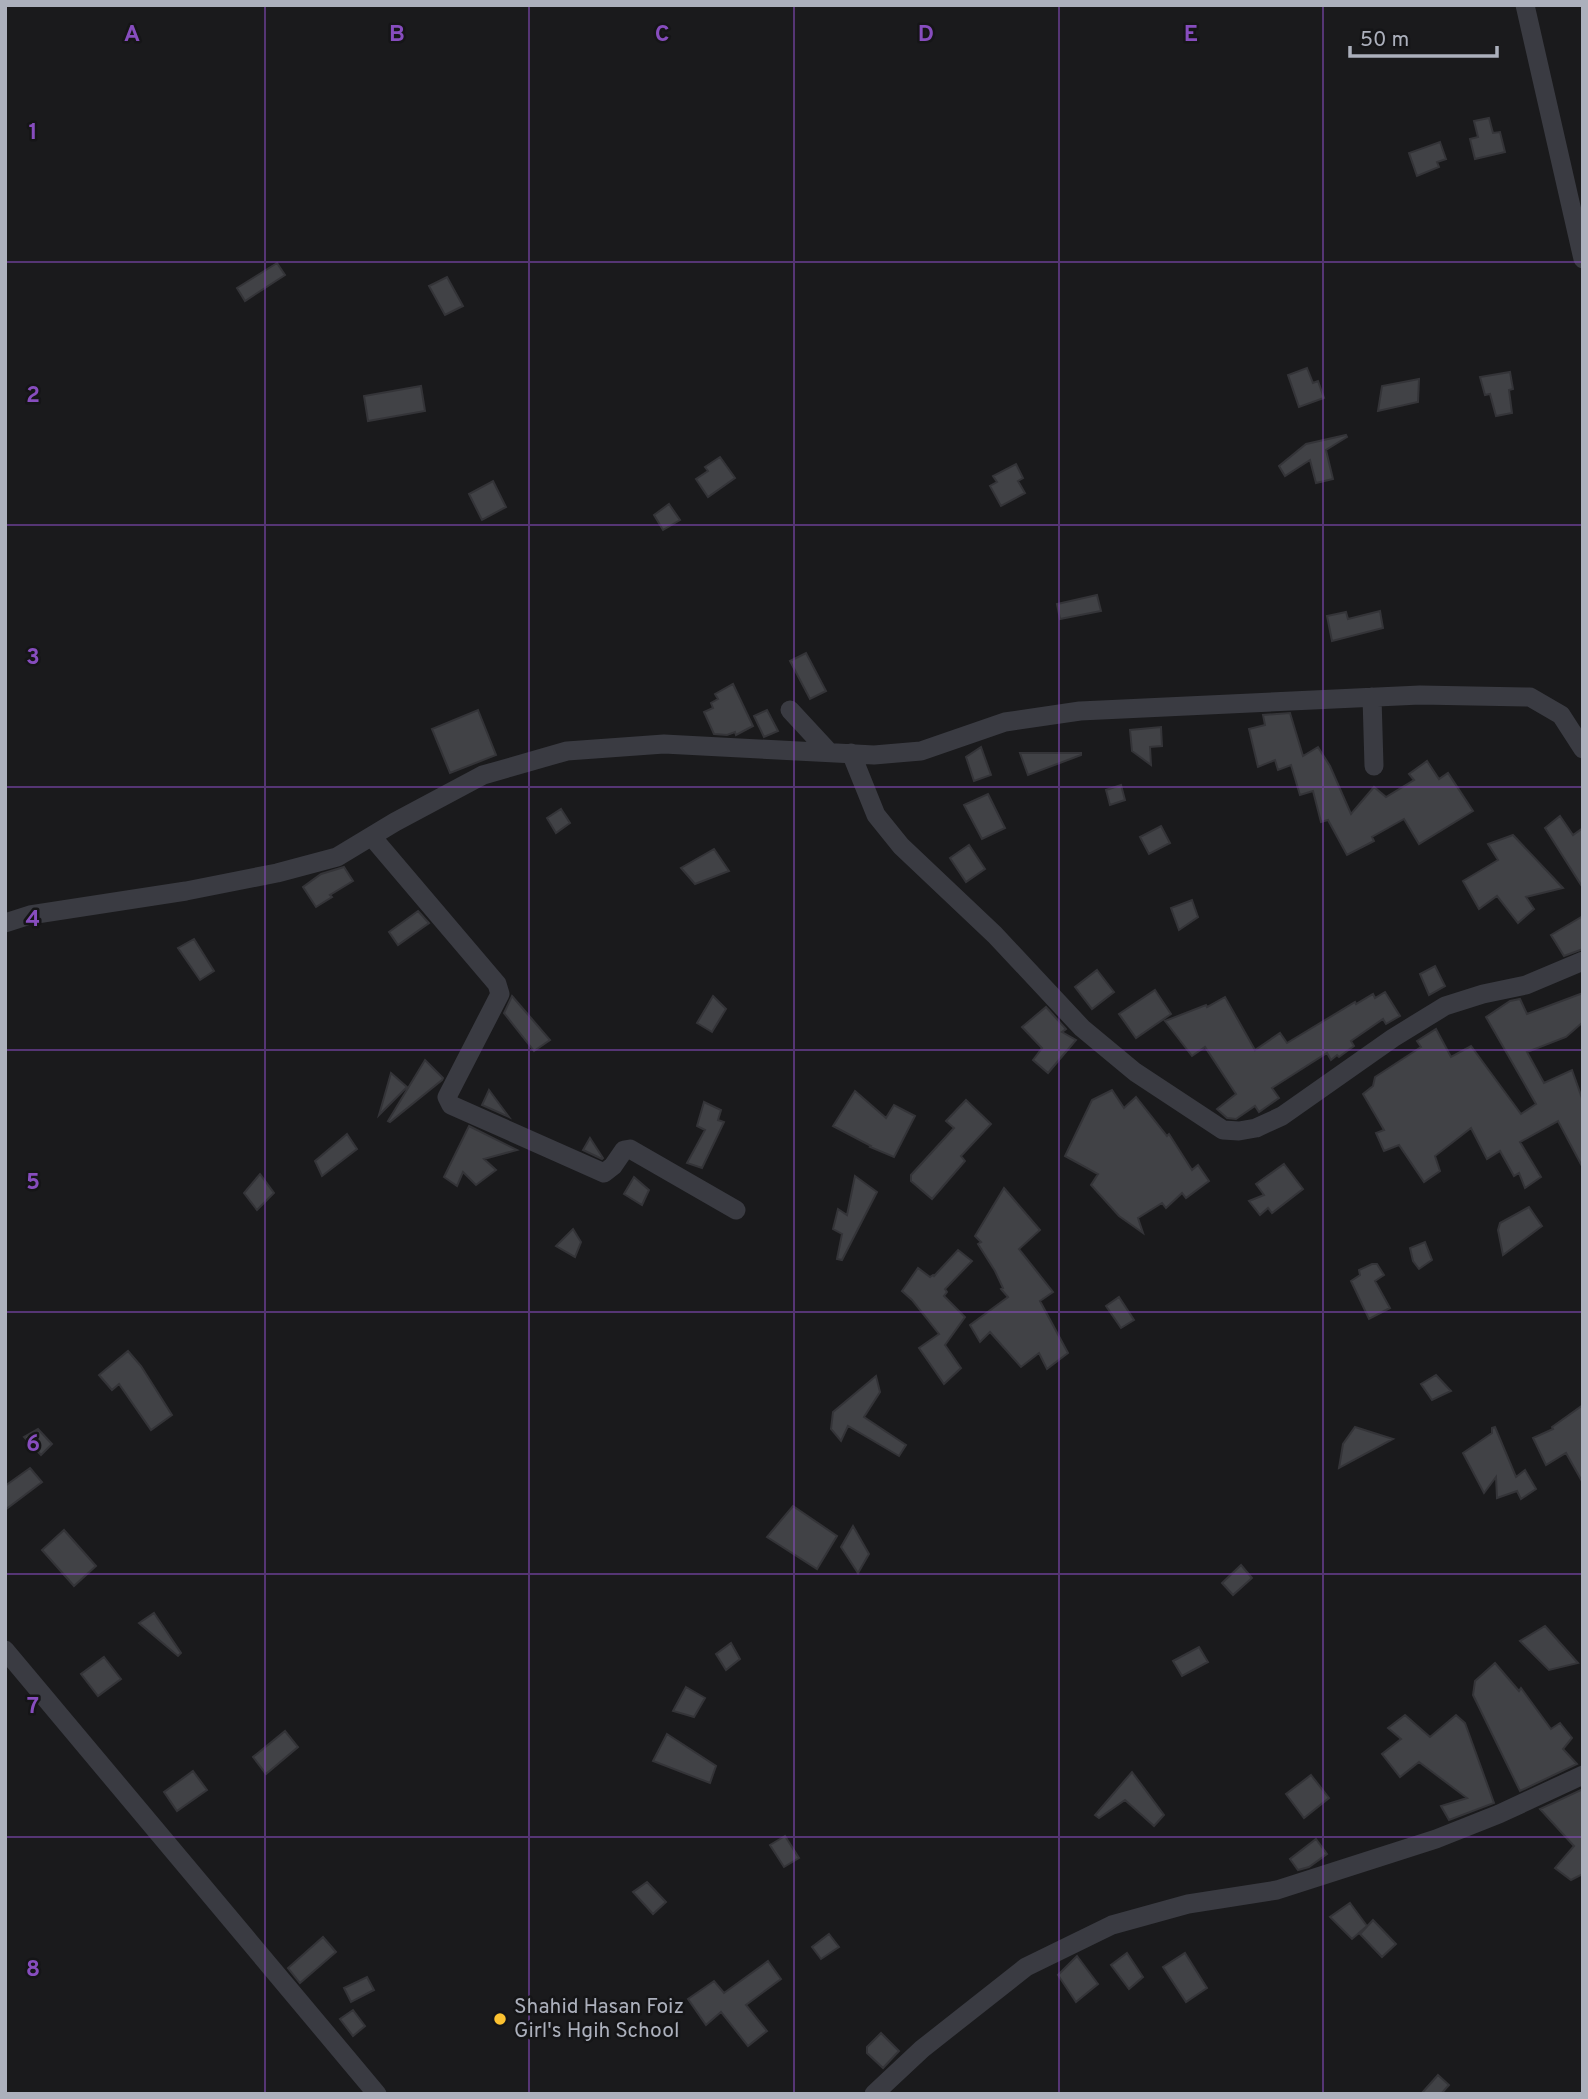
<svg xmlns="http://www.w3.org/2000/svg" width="1588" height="2099" font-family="Overpass,sans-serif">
	<rect width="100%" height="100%" fill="#1a1a1c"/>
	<path fill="#414246" stroke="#343438" stroke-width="2" d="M1489,118L1493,133L1500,132L1505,152L1475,159L1470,139L1478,137L1474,121Z
		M1440,142L1446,159L1437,162L1439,167L1417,176L1409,153Z
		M277,263L285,275L245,301L237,288Z
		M447,277L463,306L445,315L429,286Z
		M1307,368L1313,383L1318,381L1324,398L1299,407L1288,375Z
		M1510,372L1513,389L1509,390L1512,413L1496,416L1490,394L1485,395L1480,377Z
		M1419,379L1418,402L1378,411L1382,386Z
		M421,386L425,411L368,421L364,396Z
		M1346,435L1347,437L1326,450L1333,479L1316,483L1310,460L1285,476L1279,466L1306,444Z
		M720,457L735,478L708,497L696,479L708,471L705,467Z
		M1016,464L1023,478L1018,481L1025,493L1001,506L990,486L997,482L993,476Z
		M493,481L506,507L482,520L469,494Z
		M669,504L680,520L663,530L654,515Z
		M1097,595L1101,611L1060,619L1057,604Z
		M1380,611L1383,628L1332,641L1327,616L1346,612L1348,619Z
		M806,653L826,691L810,699L790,661Z
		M733,684L753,726L736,735L735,732L727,735L714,734L704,712L713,708L711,703L718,699L715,694Z
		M478,710L496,755L450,773L432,729Z
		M767,710L778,731L764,737L754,716Z
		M1290,713L1303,756L1318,747L1330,766L1351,814L1374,787L1386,797L1414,780L1409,774L1427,761L1439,779L1448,773L1473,811L1419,844L1404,819L1372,837L1374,841L1347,855L1328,820L1321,822L1313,791L1300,795L1291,765L1278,770L1275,760L1258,767L1249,729L1265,725L1263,715Z
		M1161,727L1162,746L1150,747L1151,765L1132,751L1130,730Z
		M981,747L991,775L974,781L966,757Z
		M1020,753H1081V755L1028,775Z
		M1121,785L1125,800L1110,805L1106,790Z
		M988,794L1005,828L982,839L964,805Z
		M561,809L570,823L556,833L547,818Z
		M1560,816L1573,835L1583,828V888L1545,828Z
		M1161,826L1170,843L1149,854L1140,837Z
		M1513,835L1563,888L1526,897L1534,909L1518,923L1497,896L1479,909L1463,881L1498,860L1488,844Z
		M969,845L985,869L966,882L950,858Z
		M714,849L729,871L695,884L681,868Z
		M344,867L353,881L330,895L332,897L316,907L303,887L321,874Z
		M1192,900L1198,917L1179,930L1171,908Z
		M418,911L429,923L398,945L389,932Z
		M1583,916V949L1564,956L1551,935Z
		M194,939L214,971L200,980L178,948Z
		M1435,966L1445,986L1429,995L1420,974Z
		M1097,970L1114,992L1092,1009L1075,987Z
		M1155,990L1171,1014L1136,1038L1119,1014Z
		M1385,992L1400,1016L1386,1024L1383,1019L1351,1041L1354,1046L1339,1057L1337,1055L1331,1060L1327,1053L1272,1088L1279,1098L1259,1112L1255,1106L1236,1119L1227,1118L1217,1109L1236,1094L1205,1047L1192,1056L1165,1021L1206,1005L1207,1007L1225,997L1255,1050L1280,1033L1287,1043L1355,1002L1356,1004L1373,994L1375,998Z
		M1583,993V1022L1566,1037L1527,1052L1544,1083L1572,1070L1583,1101V1168L1558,1121L1520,1142L1541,1177L1525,1188L1519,1173L1514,1176L1500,1151L1487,1159L1471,1128L1435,1156L1440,1171L1424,1182L1399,1145L1384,1151L1376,1133L1384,1130L1363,1094L1373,1086L1375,1077L1421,1047L1417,1041L1436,1029L1451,1057L1471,1046L1521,1114L1536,1104L1486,1017L1510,1001L1520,999L1527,1014Z
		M512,996L550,1040L534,1051L504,1013Z
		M713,996L726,1009L712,1032L697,1023Z
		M1046,1007L1066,1029L1062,1032L1076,1040L1048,1073L1033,1060L1042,1048L1022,1027Z
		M425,1060L443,1078L442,1080L390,1122L388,1121Z
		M391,1073L407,1087L379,1115Z
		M489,1090L509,1117L482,1105Z
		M1112,1090L1124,1108L1136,1097L1167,1136L1169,1134L1192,1170L1198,1165L1209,1181L1186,1198L1182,1193L1166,1208L1162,1203L1138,1218L1143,1233L1119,1216L1091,1185L1098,1174L1065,1156L1092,1100Z
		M855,1091L886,1118L894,1105L915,1116L894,1157L870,1147L871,1146L833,1126Z
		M966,1100L991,1124L961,1156L965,1161L932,1199L911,1181V1175L954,1128L946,1121Z
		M704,1102L721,1110L718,1120L724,1122L702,1168L687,1163L705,1130L697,1126Z
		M469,1126L517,1150L484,1159L496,1170L476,1185L463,1172L457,1186L444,1177Z
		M347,1134L357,1149L322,1176L315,1161Z
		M590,1138L603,1158L602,1159L583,1150Z
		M1284,1164L1303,1189L1272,1213L1268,1208L1260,1215L1249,1201L1264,1195L1256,1184Z
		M260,1174L274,1193L257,1210L244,1193Z
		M855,1176L877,1192L842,1260L837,1259L842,1234L833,1229L838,1209L847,1215Z
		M634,1177L649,1190L642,1205L624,1194Z
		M1004,1188L1040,1230L1019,1249L1053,1292L1040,1301L1068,1353L1047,1369L1039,1353L1021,1367L990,1332L980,1342L970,1325L1008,1297L1001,1289L1003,1288L995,1271L978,1244L981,1242L975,1236Z
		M1529,1207L1542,1226L1503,1255L1498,1230L1500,1223Z
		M573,1229L581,1242L575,1257L556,1246Z
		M1425,1242L1432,1260L1419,1269L1413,1261L1410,1248Z
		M958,1250L972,1261L945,1289L947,1292L944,1296L965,1317L945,1345L961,1368L944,1384L919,1348L939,1334L912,1300L902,1291L918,1268L930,1277L933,1275L934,1276Z
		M1372,1264H1377L1384,1275L1375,1281L1390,1308L1369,1319L1351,1281L1360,1275L1359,1270Z
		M1119,1297L1134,1320L1121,1328L1106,1306Z
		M128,1351L141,1366L172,1415L151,1430L119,1384L112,1390L99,1375Z
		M1436,1375L1451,1391L1432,1400L1421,1384Z
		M876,1376L880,1392L864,1417L906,1445L899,1456L848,1426L841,1441L831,1429L833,1412Z
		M1583,1405V1483L1566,1453L1546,1465L1533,1438L1553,1429L1552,1427Z
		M1355,1427L1393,1439L1339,1468L1343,1444Z
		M1495,1427L1516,1477L1525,1470L1536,1489L1521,1499L1517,1491L1497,1498L1496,1477L1484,1493L1463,1453L1492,1433V1428Z
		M38,1429L52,1444L41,1455L24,1437Z
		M30,1468L42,1482L5,1510V1486Z
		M793,1506L837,1536L817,1569L767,1537Z
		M853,1526L869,1554L858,1573L841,1547Z
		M64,1530L96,1566L74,1586L42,1550Z
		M1241,1565L1252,1578L1233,1595L1222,1583Z
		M154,1613L181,1653L178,1656L139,1623Z
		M1545,1626L1578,1663L1549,1670L1520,1641Z
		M731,1643L740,1659L726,1670L716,1654Z
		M1199,1647L1208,1662L1182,1676L1173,1661Z
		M104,1657L121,1679L98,1696L81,1674Z
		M1495,1663L1519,1691L1521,1688L1551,1729L1560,1723L1572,1738L1563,1749L1577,1764L1520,1791L1473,1695L1475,1681Z
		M686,1687L705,1698L694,1717L673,1711Z
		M1405,1715L1430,1737L1456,1715L1465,1723L1494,1803L1449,1820L1441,1806L1467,1798L1419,1762L1400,1777L1382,1754L1401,1739L1388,1728Z
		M285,1731L298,1747L266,1774L253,1757Z
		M667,1734L716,1766L710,1783L653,1761Z
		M193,1771L207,1790L177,1811L164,1792Z
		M1132,1772L1164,1815L1154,1826L1125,1800L1099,1818L1095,1815Z
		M1311,1775L1329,1798L1304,1818L1286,1794Z
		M1583,1789V1874L1571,1880L1555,1868L1574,1846L1540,1809Z
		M785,1836L799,1858L784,1867L770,1845Z
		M1316,1839L1327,1854L1309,1867L1298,1870L1290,1859Z
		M647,1882L666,1902L653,1914L633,1892Z
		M1350,1903L1367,1926L1352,1939L1330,1917Z
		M1373,1920L1396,1944L1382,1957L1360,1934Z
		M829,1934L839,1947L821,1959L812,1947Z
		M323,1937L336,1952L300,1983L288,1968Z
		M1127,1953L1143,1977L1129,1989L1111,1965Z
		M1185,1953L1207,1988L1186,2002L1163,1967Z
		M1077,1956L1098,1984L1076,2002L1058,1975Z
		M768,1961L781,1979L746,2005L767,2031L748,2046L721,2012L706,2025L688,1999L714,1981L724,1993Z
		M367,1977L374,1990L351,2002L344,1988Z
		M353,2010L365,2026L353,2036L340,2019Z
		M881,2033L899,2051L883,2068L867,2053V2047Z
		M1438,2075L1449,2085L1441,2094H1421Z"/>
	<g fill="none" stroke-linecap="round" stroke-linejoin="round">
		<path stroke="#3a3b42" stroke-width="19" d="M1525,5L1583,259
			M1372,697L1374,766
			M790,710L828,751
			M851,753L876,815L901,846L995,935L1082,1028L1135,1072L1223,1130L1239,1131L1256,1128L1282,1116L1393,1038L1445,1006L1483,994L1526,985L1583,961
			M372,837L497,984L500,994L447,1097L451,1105L604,1173L613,1166L624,1150L630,1149L736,1210
			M5,923L30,915L186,891L277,873L337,857L395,822L483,775L567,751L664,744L874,755L921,751L1005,722L1080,711L1420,695L1530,697L1561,715L1583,749
			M5,1650L377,2094
			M874,2094L922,2049L1026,1967L1112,1925L1188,1904L1277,1890L1436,1839L1499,1814L1583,1775"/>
	</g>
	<path fill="none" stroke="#874dbe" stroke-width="2" stroke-opacity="0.55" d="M265,5V2094M529,5V2094M794,5V2094M1059,5V2094M1323,5V2094M5,262H1583M5,525H1583M5,787H1583M5,1050H1583M5,1312H1583M5,1574H1583M5,1837H1583"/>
	<circle fill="#fcc231" stroke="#151517" stroke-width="2.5" cx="500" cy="2019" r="7"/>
	<g text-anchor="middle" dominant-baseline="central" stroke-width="5" stroke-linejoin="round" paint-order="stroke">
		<g font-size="21" fill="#acb0bc" stroke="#151517" text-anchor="start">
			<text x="514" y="2007">Shahid Hasan Foiz<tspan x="514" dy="24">Girl's Hgih School</tspan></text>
		</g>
	</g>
	<g font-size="23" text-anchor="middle" font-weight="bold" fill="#874dbe" stroke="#151517" stroke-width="5" stroke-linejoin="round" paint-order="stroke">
		<text x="132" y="41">A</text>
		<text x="397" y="41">B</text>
		<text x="662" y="41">C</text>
		<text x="926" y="41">D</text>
		<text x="1191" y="41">E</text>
		<text x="33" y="139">1</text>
		<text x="33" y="402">2</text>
		<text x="33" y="664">3</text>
		<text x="33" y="926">4</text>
		<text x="33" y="1189">5</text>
		<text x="33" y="1451">6</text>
		<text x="33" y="1713">7</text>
		<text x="33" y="1976">8</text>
	</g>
	<rect width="1588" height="2099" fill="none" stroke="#acb0bc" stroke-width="14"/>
	<path d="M1350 46v10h147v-10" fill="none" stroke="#acb0bc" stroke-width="3.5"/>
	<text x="1360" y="46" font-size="21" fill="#acb0bc" stroke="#151517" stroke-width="5" paint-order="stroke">50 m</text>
</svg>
